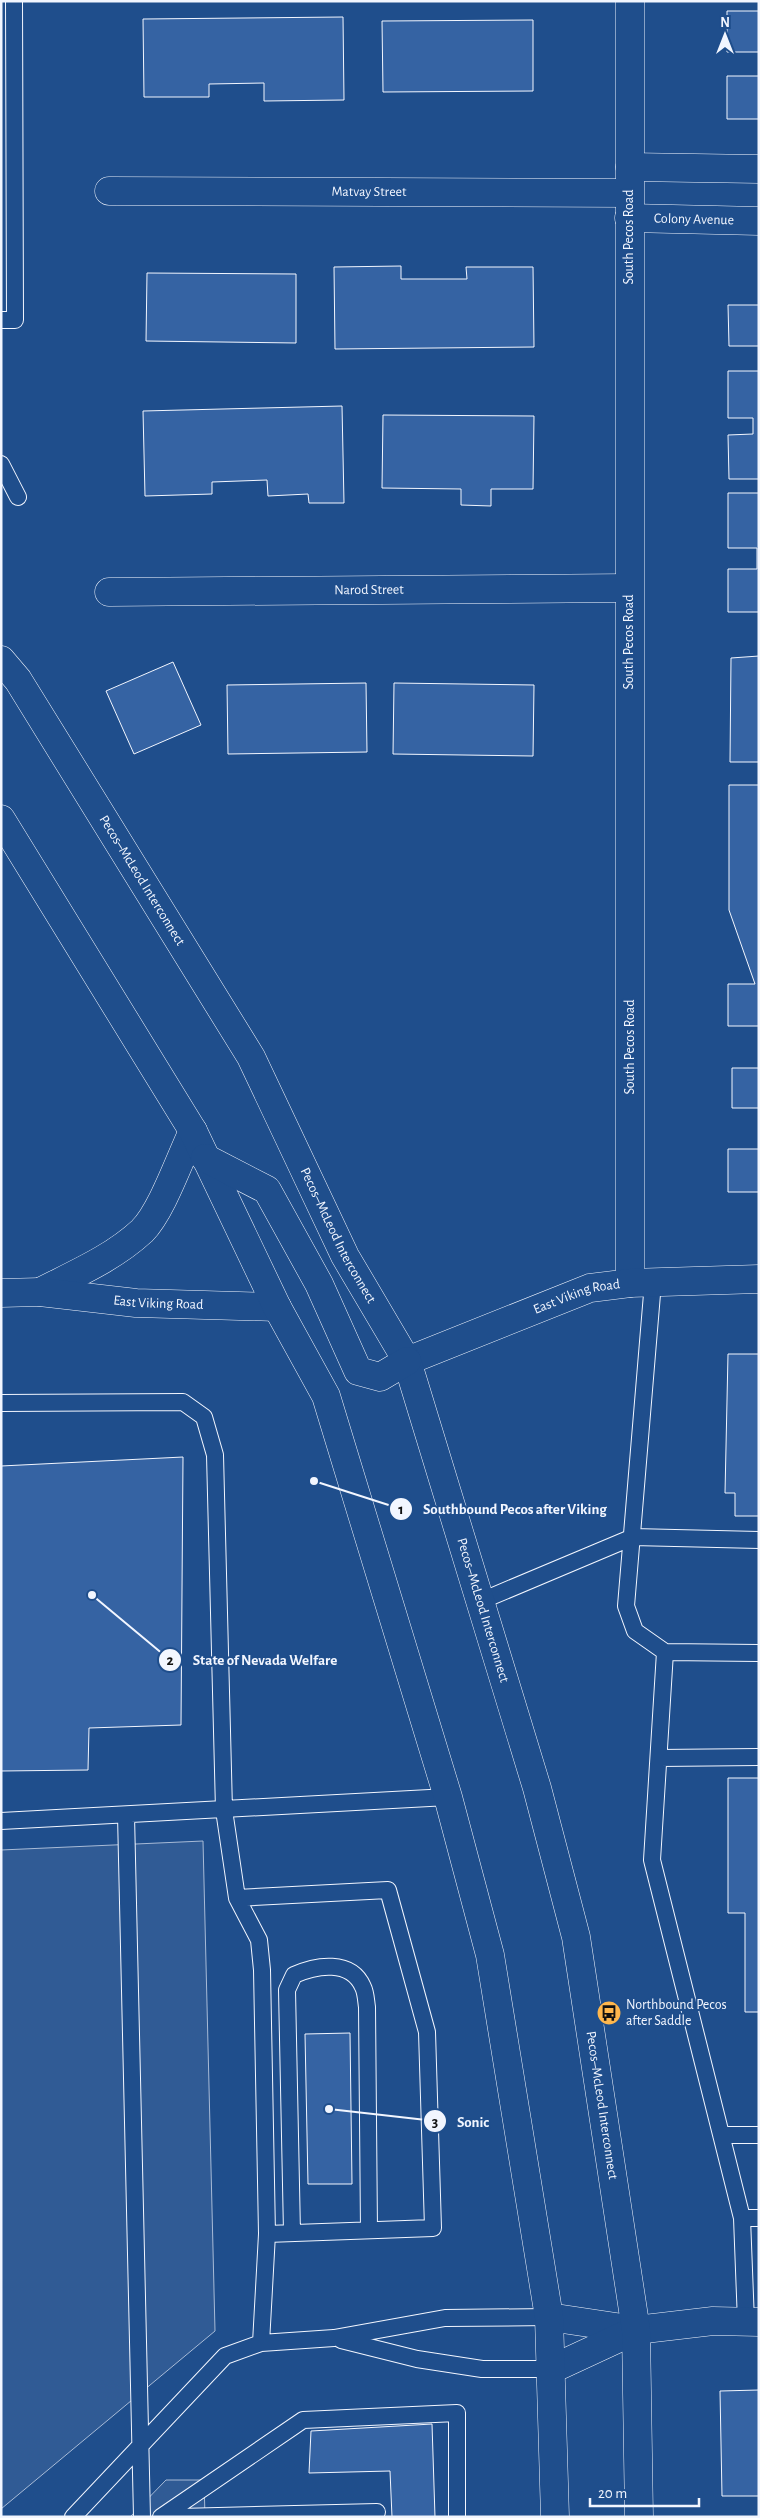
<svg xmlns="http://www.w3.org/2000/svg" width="760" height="2518" font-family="'Alegreya Sans',sans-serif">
	<rect width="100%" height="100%" fill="#1f4e8c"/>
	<path fill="#305b95" stroke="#a8bbd7" d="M203,1841L215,2331L1,2509V1850Z
		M166,2480H204L205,2517H130Z"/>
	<path fill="#3563a3" stroke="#f2f6ff" d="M727,11H759V52H727Z
		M343,17L344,100L264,101V83L209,84V97H144L143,19Z
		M533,20V91L383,92L382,21Z
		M727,76H759V119H727Z
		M401,266V279H467L466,267H533L534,347L335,349L334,267Z
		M147,273L296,274V343L146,341Z
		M728,305H759V346H729Z
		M728,371H759V479H729L728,435L753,434V418H728Z
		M342,406L344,503H309L308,494L268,496L267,480L212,482V494L145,496L143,411Z
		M383,415L534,416L533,489H491V506L461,505V489L382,488Z
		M728,493H759V612H728V569H757V548H728Z
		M759,656V762H730L731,658Z
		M173,662L201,725L134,754L106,691Z
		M366,683L367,752L228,754L227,685Z
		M394,683L534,685L533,756L393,754Z
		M729,785H759V1026H728V984H755L729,910Z
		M732,1068H759V1108H732Z
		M728,1149H759V1192H728Z
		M728,1354H759V1516H735V1493H725Z
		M183,1457L181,1725L89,1728L88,1770L1,1771V1466Z
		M728,1778H759V2012H745V1913H728Z
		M350,2033L352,2184H308L305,2034Z
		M759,2390V2496H722L720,2391Z
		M432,2424L435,2517H392L390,2471L309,2473L311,2431Z"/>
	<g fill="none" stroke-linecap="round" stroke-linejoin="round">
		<defs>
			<path id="service" d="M1,320H15L14,1
				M1,464L18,497
				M653,1282L626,1606L635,1631L665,1652L759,1653
				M1,1403L183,1402L204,1417L215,1455L224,1810L237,1898L259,1940L262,1970L267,2234L433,2228L427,2032L388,1890L237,1898
				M481,1601L633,1537L759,1540
				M665,1652L652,1860L742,2218L746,2322
				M659,1758L759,1757
				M126,1815L142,2517
				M1,1821L448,1797
				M721,2135H759
				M742,2218H759
				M292,2233L287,1990L294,1975C316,1965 351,1959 363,1987C366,1993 366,2001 367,2007L369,2230
				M341,2340L417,2359L482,2369H552
				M261,2343L267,2234
				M73,2517L225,2356L261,2343L334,2338L445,2318L549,2317
				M161,2517L303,2420L457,2413V2517
				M180,2517L377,2512"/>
			<g id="minor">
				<path d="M630,167L759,169"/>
				<path id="s1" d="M109,191L629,193"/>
				<path id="s2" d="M629,218L759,221"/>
				<path id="s3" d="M109,592L629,588"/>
				<path d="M549,2317L636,2330L713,2321L759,2322"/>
				<path d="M552,2369L636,2330"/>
			</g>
			<g id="tertiary">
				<path d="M630,1V1283"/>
				<path d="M40,1292C75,1274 113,1258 142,1231C162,1211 180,1158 193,1131"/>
				<path id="s4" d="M1,1293L40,1292L136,1303L277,1307"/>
				<path id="s5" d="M407,1361L590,1288L630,1283L759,1279"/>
			</g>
			<g id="primary">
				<path id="s6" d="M1,660L18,680L251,1057L345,1256L407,1361L537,1788L576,1937L636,2330L639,2517"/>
				<path d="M1,819L193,1131L277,1307L326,1396L448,1797L490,1955L549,2317L555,2517"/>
				<path d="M205,1158L267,1190L319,1284L358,1371L380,1377L407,1361"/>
			</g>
		</defs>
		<use href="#service" stroke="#f2f6ff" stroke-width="18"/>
		<use href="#minor" stroke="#f2f6ff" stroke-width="29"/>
		<use href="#tertiary" stroke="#f2f6ff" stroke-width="29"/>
		<use href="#primary" stroke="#f2f6ff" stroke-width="29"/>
		<use href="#service" stroke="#1f4e8c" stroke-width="16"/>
		<use href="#minor" stroke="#1f4e8c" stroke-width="28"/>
		<use href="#tertiary" stroke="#1f4e8c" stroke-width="28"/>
		<use href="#primary" stroke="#1f4e8c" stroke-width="28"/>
	</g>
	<defs>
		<symbol id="bus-disc" viewBox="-11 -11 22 22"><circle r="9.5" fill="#ffb74d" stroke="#1f4e8c"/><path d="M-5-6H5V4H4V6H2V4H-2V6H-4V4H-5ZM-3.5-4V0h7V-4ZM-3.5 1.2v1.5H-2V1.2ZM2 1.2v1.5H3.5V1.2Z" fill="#111"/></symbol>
	</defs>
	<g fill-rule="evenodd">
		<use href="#bus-disc" x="595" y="1999" width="28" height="28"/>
	</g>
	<g text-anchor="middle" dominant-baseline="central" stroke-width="4" stroke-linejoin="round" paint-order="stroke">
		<g font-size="14" fill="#f2f6ff" stroke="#1f4e8c">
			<text stroke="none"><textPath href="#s1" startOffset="260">Matvay Street</textPath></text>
			<text stroke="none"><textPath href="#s2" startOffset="65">Colony Avenue</textPath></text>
			<text transform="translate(629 237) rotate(-90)">South Pecos Road</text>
			<text stroke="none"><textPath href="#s3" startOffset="260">Narod Street</textPath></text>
			<text transform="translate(629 642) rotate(-90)">South Pecos Road</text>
			<text stroke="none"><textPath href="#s6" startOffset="262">Pecos–McLeod Interconnect</textPath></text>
			<text transform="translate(630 1047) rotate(-90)">South Pecos Road</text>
			<text stroke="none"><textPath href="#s6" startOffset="668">Pecos–McLeod Interconnect</textPath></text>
			<text stroke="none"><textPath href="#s5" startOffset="182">East Viking Road</textPath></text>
			<text stroke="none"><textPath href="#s4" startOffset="158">East Viking Road</textPath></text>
			<text stroke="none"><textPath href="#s6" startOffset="1072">Pecos–McLeod Interconnect</textPath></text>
			<text stroke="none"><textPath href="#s6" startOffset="1582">Pecos–McLeod Interconnect</textPath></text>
		</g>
		<g font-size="14" fill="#f2f6ff" stroke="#1f4e8c" text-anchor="start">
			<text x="626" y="2005">Northbound Pecos<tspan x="626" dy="16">after Saddle</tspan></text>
		</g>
	</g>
	<path fill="none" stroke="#f2f6ff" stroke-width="2" d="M314 1481L401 1509M92 1595L170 1660M329 2109L435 2121"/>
	<g fill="#f2f6ff" stroke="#1f4e8c" stroke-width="2">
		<circle cx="314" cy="1481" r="5"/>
		<circle cx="92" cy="1595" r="5"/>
		<circle cx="329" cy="2109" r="5"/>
		<circle cx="401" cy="1509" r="12"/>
		<circle cx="170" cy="1660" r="12"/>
		<circle cx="435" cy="2121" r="12"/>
	</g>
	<g font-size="15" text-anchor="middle" font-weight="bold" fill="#111">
		<text x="401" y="1514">1</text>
		<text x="170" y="1665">2</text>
		<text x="435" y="2127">3</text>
	</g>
	<g font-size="15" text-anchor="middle" font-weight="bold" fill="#f2f6ff" stroke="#1f4e8c" stroke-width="4" stroke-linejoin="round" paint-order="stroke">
		<text x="515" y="1514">Southbound Pecos after Viking</text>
		<text x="265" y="1665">State of Nevada Welfare</text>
		<text x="473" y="2127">Sonic</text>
	</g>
	<rect width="760" height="2518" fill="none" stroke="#f2f6ff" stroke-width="5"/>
	<g transform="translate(725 35)" stroke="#1f4e8c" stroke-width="4" paint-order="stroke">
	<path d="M0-4L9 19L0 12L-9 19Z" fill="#f2f6ff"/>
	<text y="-8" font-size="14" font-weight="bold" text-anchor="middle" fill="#f2f6ff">N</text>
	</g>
	<path d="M590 2498v8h109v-8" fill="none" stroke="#f2f6ff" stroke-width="2.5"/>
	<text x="598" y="2498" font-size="15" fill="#f2f6ff" stroke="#1f4e8c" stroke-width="4" paint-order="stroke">20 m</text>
</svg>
